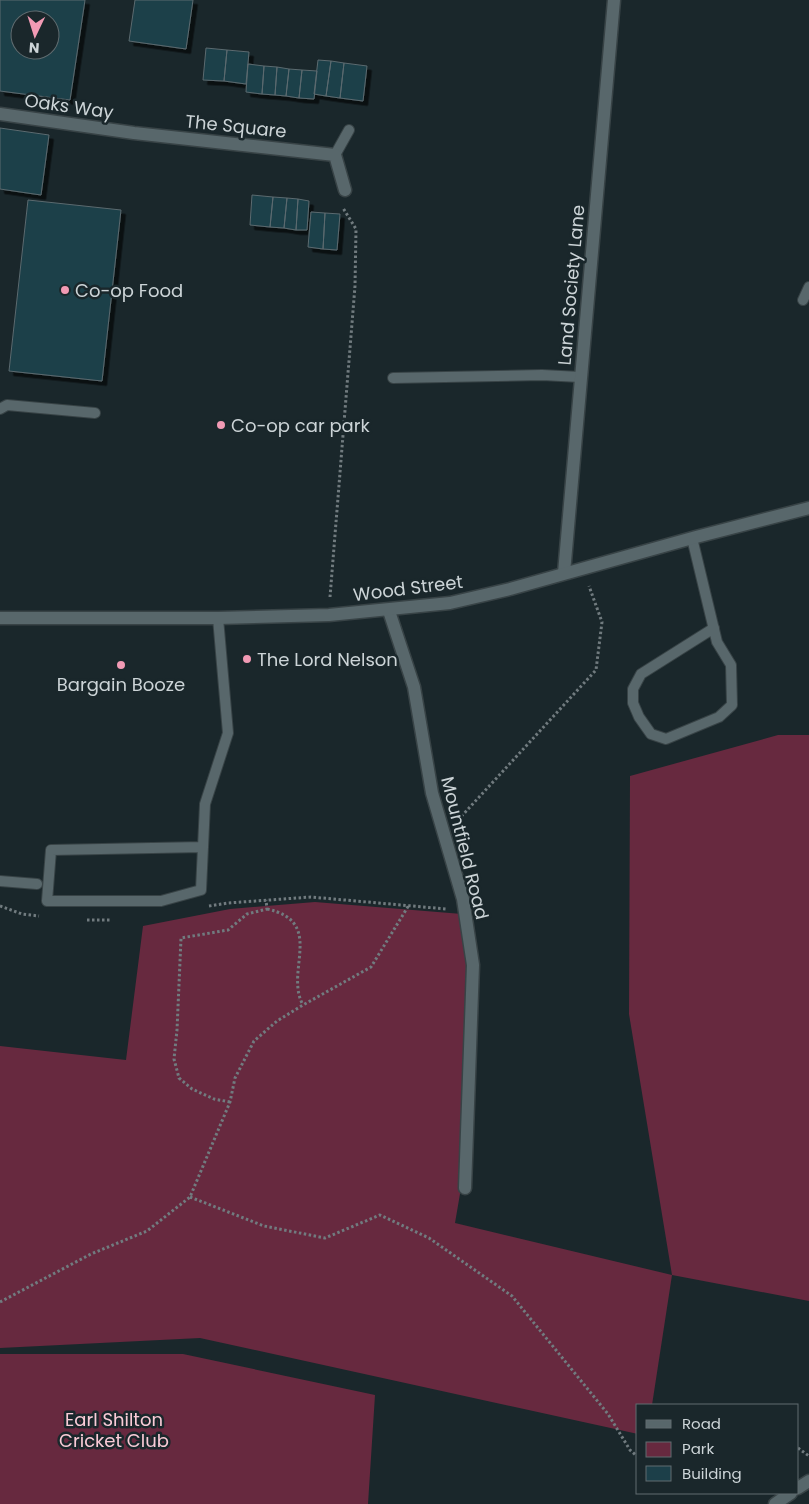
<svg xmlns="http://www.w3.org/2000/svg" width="809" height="1504" font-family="Poppins,sans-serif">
	<defs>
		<filter id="shadow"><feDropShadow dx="4.5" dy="4.5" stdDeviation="0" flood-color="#0009"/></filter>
	</defs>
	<rect width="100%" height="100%" fill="#1a272b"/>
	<path fill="#67293f" d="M778,735H809V1301L672,1275L652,1405H638V1434L200,1338L0,1348V1046L126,1060L143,926L230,909L315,902L462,914L468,965L461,1188L455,1223L672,1275L629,1014L630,776Z
		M0,1354H183L375,1395L368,1504H0Z"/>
	<path fill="#1c3f49" stroke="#5b6a6f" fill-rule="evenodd" filter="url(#shadow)" d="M0,0H85L70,100L0,91ZM20,20H50V50H20Z
		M135,0H193L186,49L129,41Z
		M206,48L227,50L224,81L203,80Z
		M227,50L249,52L246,84L224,81Z
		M318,60L331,61L326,96L314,94Z
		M331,61L344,63L340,98L326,96Z
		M344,63L367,66L363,101L340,98Z
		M248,64L264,66L262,94L246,92Z
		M264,66L277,67L275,95L262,94Z
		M277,67L289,69L286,96L275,95Z
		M289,69L302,70L299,98L286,96Z
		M302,70L317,71L314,99L299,98Z
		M0,128L49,135L41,195L0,189Z
		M252,195L273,197L270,227L250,225Z
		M273,197L287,198L284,228L270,227Z
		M287,198L298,199L296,230L284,228Z
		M298,199L309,201L307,230H296Z
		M28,200L121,210L102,381L9,371Z
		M311,212L325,213L323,249L308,247Z
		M325,213L340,214L337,250L323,249Z"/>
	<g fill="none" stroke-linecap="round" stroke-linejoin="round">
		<defs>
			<path id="service" d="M335,155L349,130
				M803,300L809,287
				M393,378L542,375L580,377
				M0,409L7,405L95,413
				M692,538L717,642L731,665L732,705L719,717L666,739L651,734L639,717L633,703V689L641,674L714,628
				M203,847L51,850L47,901H161L201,890L205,804L228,733L218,618
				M0,881L37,884"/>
			<path id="minor" d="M0,114L134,133L335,155L345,190
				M564,573L614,0
				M389,611L414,687L432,793L463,899L473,965L465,1188
				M798,1488L809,1481
				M775,1504L791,1493"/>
			<path id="tertiary" d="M0,618H218L329,615L450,603L510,589L696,537L809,508"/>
		</defs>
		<use href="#service" stroke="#384346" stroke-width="12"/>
		<use href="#minor" stroke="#384346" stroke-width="15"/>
		<use href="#tertiary" stroke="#384346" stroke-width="15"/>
		<path stroke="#717b7f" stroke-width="3" stroke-dasharray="2.5 2.5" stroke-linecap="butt" d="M330,597L355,286L356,229L343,208
			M458,820L596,670L602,622L589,586
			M0,906L22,914L39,916
			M209,906L228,903L311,897L446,909
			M267,909C326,922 284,971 303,1005
			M87,920H111
			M230,1102L214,1099L192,1089L179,1078L174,1059L177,1030L181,938L228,930L247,914L267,909L266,900
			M190,1197L264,1226L325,1238L380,1215L429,1238L512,1296L608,1414L630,1450L638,1457
			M0,1302L91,1254L147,1231L190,1197L230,1102L235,1078L254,1041L277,1021L303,1005L371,967L409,905
			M798,1448L809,1456"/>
		<use href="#service" stroke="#58676b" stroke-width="10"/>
		<use href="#minor" stroke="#58676b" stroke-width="12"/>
		<use href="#tertiary" stroke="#58676b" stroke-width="12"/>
	</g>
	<g fill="#f19ab4" stroke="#1a272b" stroke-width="2">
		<circle cx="65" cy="290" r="5"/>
		<circle cx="221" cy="425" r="5"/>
		<circle cx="247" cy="659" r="5"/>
		<circle cx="121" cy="665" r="5"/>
	</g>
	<g text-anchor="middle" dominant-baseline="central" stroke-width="5" stroke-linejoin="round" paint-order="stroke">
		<g font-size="18" fill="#ccd4d7" stroke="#1a272b">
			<text transform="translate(69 106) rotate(8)">Oaks Way</text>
			<text transform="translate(236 126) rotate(6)">The Square</text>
			<text transform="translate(571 285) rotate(-85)">Land Society Lane</text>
			<text transform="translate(408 588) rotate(-7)">Wood Street</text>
			<text transform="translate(465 848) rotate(76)">Mountfield Road</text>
		</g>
		<g font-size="18" fill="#ccd4d7" stroke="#1a272b" text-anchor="start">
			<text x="75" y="290">Co-op Food</text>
			<text x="231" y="425">Co-op car park</text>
			<text x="257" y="659">The Lord Nelson</text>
			<text x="121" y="684" text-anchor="middle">Bargain Booze</text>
		</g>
		<g font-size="18" fill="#facbd7" stroke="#1a272b">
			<text x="114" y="1419">Earl Shilton<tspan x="114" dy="21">Cricket Club</tspan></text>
		</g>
	</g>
	<rect x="636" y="1404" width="162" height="90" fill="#1a272b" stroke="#616c70"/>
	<rect x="646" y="1420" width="25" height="8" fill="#58676b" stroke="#616c70"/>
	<text x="682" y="1429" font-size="15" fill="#ccd4d7">Road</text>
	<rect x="646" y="1442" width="25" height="15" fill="#67293f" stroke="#616c70"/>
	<text x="682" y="1454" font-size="15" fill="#ccd4d7">Park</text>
	<rect x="646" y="1466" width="25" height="15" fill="#1c3f49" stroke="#616c70"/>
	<text x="682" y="1479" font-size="15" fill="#ccd4d7">Building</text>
	<g transform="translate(35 35) rotate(184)"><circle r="24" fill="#1a272b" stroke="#616c70"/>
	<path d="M0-4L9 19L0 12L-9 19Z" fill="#f19ab4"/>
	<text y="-8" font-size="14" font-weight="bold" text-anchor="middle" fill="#ccd4d7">N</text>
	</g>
</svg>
